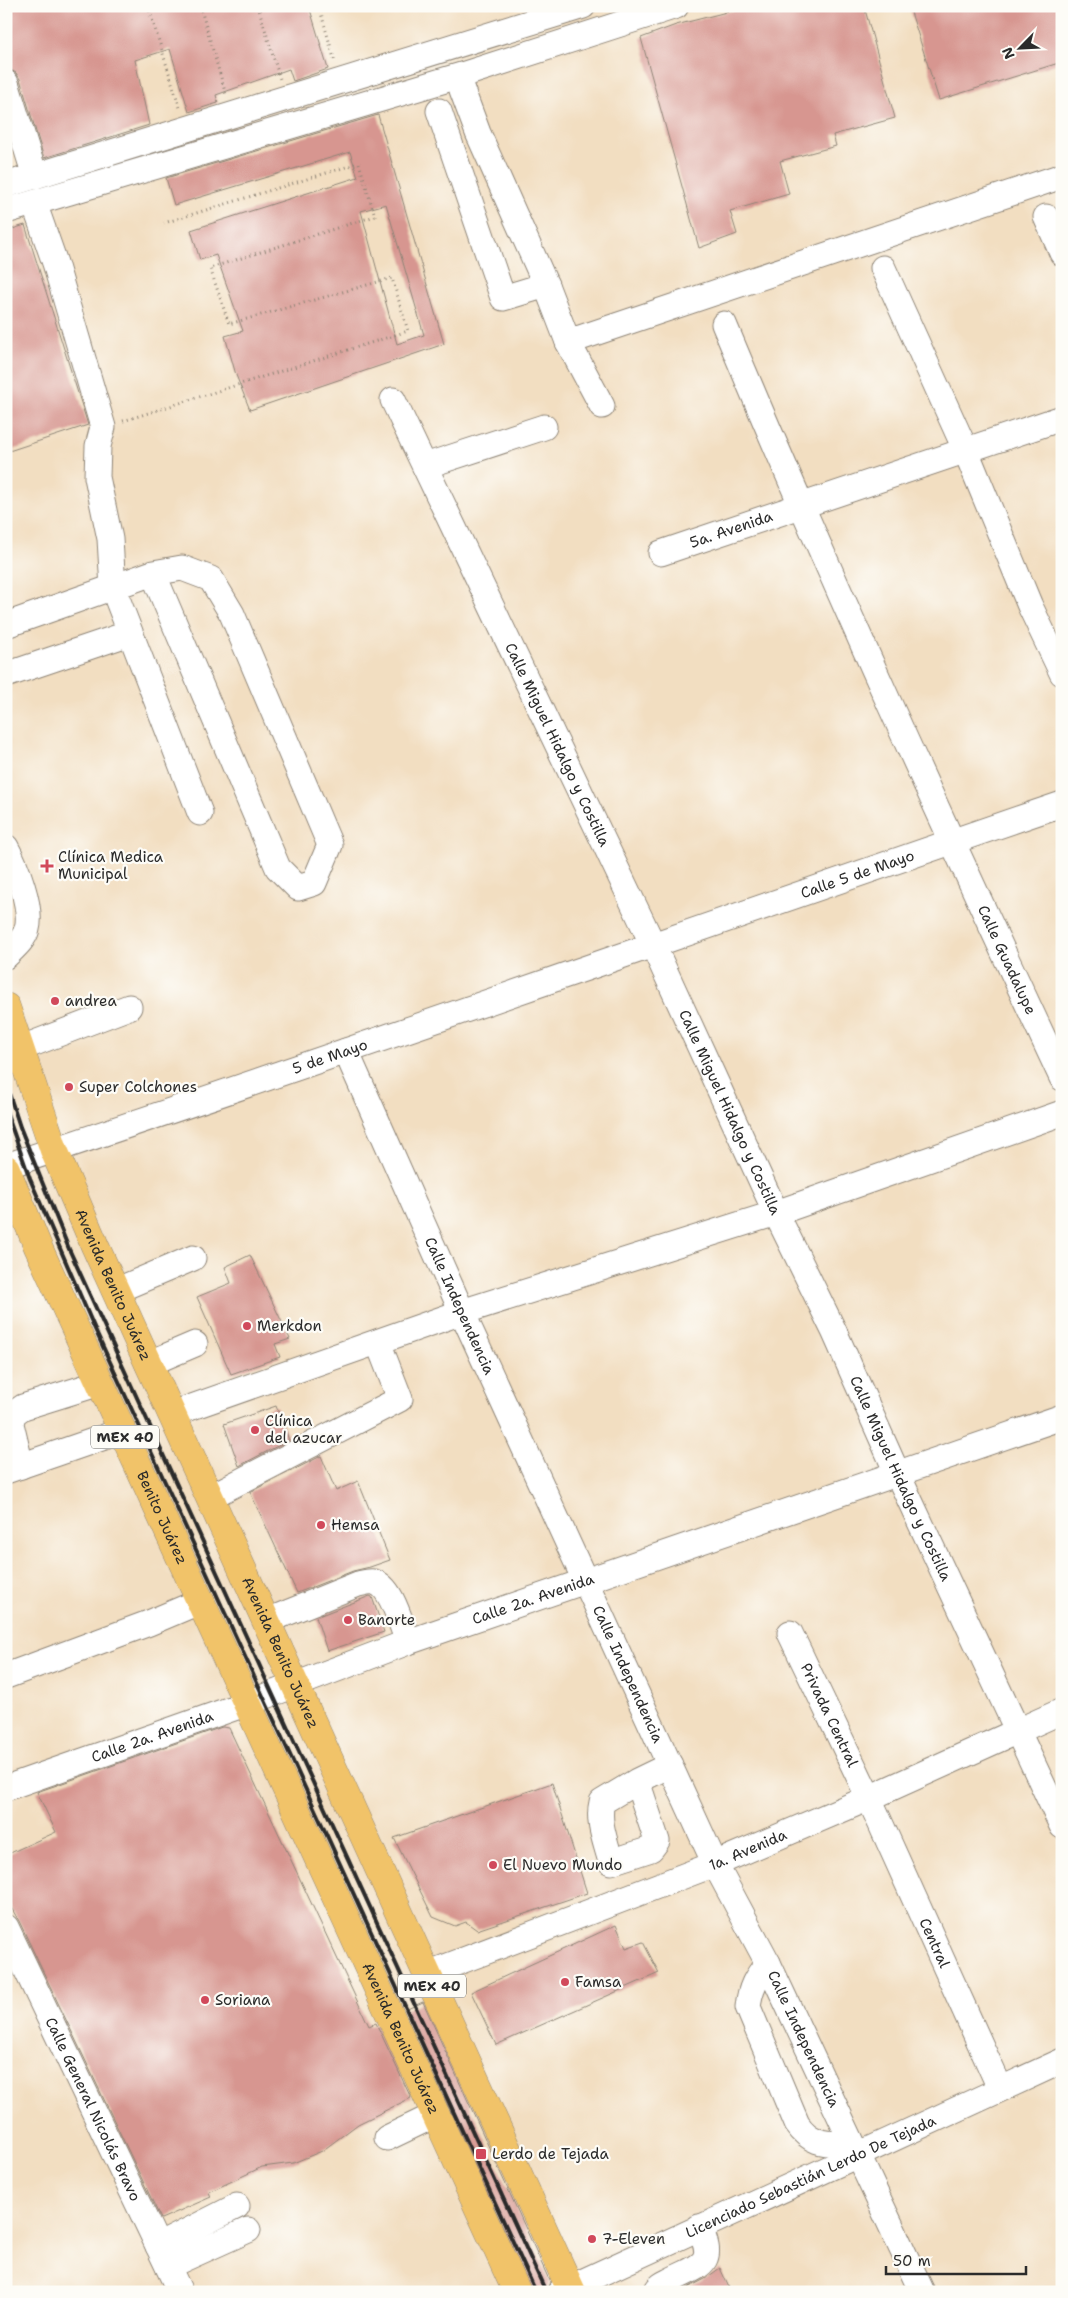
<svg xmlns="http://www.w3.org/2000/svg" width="1068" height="2298" font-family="'Shantell Sans',sans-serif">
	<rect width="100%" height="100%" fill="#fdfcf7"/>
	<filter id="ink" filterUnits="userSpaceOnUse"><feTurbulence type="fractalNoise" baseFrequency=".02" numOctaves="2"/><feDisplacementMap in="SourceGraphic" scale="10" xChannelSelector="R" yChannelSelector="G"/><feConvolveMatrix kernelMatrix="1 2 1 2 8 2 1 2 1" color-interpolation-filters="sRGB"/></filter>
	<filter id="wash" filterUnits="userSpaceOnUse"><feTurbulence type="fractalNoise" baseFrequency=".0096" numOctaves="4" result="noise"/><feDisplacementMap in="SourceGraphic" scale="20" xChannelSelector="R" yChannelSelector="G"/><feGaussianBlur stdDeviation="1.12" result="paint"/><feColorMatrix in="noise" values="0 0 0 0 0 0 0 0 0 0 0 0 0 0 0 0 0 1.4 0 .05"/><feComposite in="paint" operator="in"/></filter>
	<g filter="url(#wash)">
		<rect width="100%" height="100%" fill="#f2dec1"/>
		<g id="blocks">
			<path fill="#d79690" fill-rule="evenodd" d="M6,6H309L328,69L293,81L289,69L216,95L218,103L189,112L170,49L135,60L149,125L44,158L20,79L16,73L9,69L6,59Z
				M750,6H864L895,118L833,135L836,146L780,161L789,194L730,211L737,234L699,248L641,38L676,25Z
				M909,6H1062V62L939,100Z
				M378,115L444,344L250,410L236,375L225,336L243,331L216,255L200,260L191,230L358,177L350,152L174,205L166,178ZM386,204L424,335L397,344L361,211Z
				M25,225L88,425L6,452V231Z
				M250,1255L290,1339L275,1344L280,1357L231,1374L197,1297L231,1283L225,1267Z
				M276,1406L289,1440L239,1466L224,1424Z
				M321,1456L336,1491L358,1481L390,1560L370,1567L353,1571L297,1593L250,1492Z
				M370,1596L372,1597L384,1632L327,1651L316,1617Z
				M222,1727L229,1728L369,2026L376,2023L411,2098L358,2124L322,2151L293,2163L262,2167L209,2192L211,2197L161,2219L19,1921L6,1899V1855L56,1832L37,1792Z
				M552,1783L587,1893L477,1930L466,1922L455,1926L433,1917L394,1838Z
				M616,1925L626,1948L643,1942L659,1973L496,2045L471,1992Z
				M423,2002L550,2282L546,2292H532L405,2010Z
				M720,2268L731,2292H680L705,2279Z"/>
		</g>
	</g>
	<g filter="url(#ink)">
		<use href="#blocks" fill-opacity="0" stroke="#8e8476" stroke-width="1"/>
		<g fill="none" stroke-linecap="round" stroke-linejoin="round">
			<defs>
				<g id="minor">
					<path d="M6,83L35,176"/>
					<path d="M462,90L478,133L546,285L568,342L602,406"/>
					<path d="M439,111L503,298L546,285"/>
					<path d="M6,185L583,6"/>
					<path d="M34,203L55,263L103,427L98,446L97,477L110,539L113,588L200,813"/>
					<path d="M6,211L465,74L676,6"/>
					<path d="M1046,217L1062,253"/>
					<path d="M883,268L966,451L1030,606L1062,673"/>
					<path id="s1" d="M724,324C830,578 945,828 1062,1078"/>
					<path d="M568,342L1062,176"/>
					<path id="s2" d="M393,400L653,945L776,1213L834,1331L898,1475L1062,1826"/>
					<path d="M425,466L544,427"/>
					<path id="s3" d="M661,553L1062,418"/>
					<path d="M6,625L153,573L182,568L211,579L232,614L330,845L314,883L298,888L278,868L153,573"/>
					<path d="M6,675L130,633"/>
					<path d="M6,847C16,865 33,908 27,929C24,940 14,948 6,956"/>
					<path d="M19,1049L129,1007"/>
					<path id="s4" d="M346,1051L462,1312L715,1864L768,1963L922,2292"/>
					<path id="s5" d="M6,1166C359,1049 710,924 1062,804"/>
					<path d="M115,1291L193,1258"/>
					<path d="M148,1364L195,1344"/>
					<path d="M172,1414L462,1312L776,1213L1062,1113"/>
					<path d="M21,1466L11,1424L13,1414L23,1407L100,1383"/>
					<path d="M6,1471L122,1431"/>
					<path d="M210,1497L400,1399L378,1342"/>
					<path d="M267,1621L358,1584C363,1583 369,1581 374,1582C392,1586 401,1625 408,1642"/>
					<path id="s6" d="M790,1633L869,1798L1000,2088"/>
					<path d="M6,1676L149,1623L201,1601"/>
					<path d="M637,1781L657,1841L651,1849L611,1862C606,1843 597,1822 602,1802L637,1781L670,1765"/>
					<path id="s7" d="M6,1788L248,1703L408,1642L1062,1417"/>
					<path id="s8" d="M6,1927L180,2292"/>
					<path d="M768,1963C756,1977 750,1988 748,2007L797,2124C812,2146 828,2143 853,2145"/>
					<path id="s9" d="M427,1974L715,1864L869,1798L1062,1711"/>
					<path d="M387,2138L437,2114"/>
					<path d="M158,2246L237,2206"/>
					<path d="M168,2266L248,2230"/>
					<path id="s10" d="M560,2292L1062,2061"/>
					<path d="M656,2292C659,2285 665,2283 671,2280C701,2265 717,2264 699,2227"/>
				</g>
				<g id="major">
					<path id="s11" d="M6,1007L54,1150L95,1246L572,2292"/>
					<path id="s12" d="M6,1169L38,1247L517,2292"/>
				</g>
			</defs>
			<use href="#minor" stroke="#8e8476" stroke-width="27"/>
			<use href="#major" stroke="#8e8476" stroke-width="29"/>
			<path stroke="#8e8476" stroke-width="3" stroke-dasharray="1 4" stroke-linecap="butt" d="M148,6L180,108
				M200,6L226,95
				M258,6L280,79
				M319,6L335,62
				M123,421L408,331L392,278L229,324L210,268L375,216L359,163L164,223"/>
			<use href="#minor" stroke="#fff" stroke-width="25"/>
			<use href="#major" stroke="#f1c369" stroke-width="28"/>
			<path stroke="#2b2b2b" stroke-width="4" d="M6,1084L20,1127L69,1249L546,2292
				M6,1111L30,1179L94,1327L536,2292"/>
		</g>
	</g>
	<g fill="#d1495b" stroke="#fdfcf7" stroke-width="2">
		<path d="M44.5 858.5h5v5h5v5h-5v5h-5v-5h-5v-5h5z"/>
		<circle cx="55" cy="1001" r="5"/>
		<circle cx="69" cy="1087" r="5"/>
		<circle cx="247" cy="1326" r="5"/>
		<circle cx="255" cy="1430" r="5"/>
		<circle cx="321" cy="1525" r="5"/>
		<circle cx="348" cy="1620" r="5"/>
		<circle cx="493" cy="1865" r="5"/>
		<circle cx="565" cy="1982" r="5"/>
		<circle cx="205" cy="2000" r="5"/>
		<rect x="475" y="2148" width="12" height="12" rx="2.5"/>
		<circle cx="592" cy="2239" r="5"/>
	</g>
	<g text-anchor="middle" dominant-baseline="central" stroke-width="4.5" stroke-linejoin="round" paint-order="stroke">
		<g fill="#fdfcf7" stroke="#6a6a68" stroke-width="1">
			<rect x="91" y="1425.5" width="68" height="23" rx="4"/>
			<rect x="398" y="1974.5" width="68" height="23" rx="4"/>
		</g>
		<g font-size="14" font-weight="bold" fill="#2b2b2b">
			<text x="125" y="1437">MEX 40</text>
			<text x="432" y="1986">MEX 40</text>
		</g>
		<g font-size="15" fill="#2b2b2b" stroke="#fdfcf7">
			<text stroke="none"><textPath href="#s3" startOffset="74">5a. Avenida</textPath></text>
			<text stroke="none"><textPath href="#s2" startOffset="382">Calle Miguel Hidalgo y Costilla</textPath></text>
			<text stroke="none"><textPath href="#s5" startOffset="900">Calle 5 de Mayo</textPath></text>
			<text stroke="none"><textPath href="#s1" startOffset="696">Calle Guadalupe</textPath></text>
			<text stroke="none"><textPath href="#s5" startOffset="342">5 de Mayo</textPath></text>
			<text stroke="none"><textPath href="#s2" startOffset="788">Calle Miguel Hidalgo y Costilla</textPath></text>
			<text stroke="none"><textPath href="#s11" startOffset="298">Avenida Benito Juárez</textPath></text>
			<text stroke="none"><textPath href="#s4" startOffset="279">Calle Independencia</textPath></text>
			<text stroke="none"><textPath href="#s2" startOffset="1192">Calle Miguel Hidalgo y Costilla</textPath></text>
			<text stroke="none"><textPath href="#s12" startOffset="382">Benito Juárez</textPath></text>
			<text stroke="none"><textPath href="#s7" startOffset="560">Calle 2a. Avenida</textPath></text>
			<text stroke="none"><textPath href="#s11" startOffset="702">Avenida Benito Juárez</textPath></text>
			<text stroke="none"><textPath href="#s4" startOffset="684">Calle Independencia</textPath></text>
			<text stroke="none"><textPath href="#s6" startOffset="91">Privada Central</textPath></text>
			<text stroke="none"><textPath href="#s7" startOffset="155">Calle 2a. Avenida</textPath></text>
			<text stroke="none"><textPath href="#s9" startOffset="344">1a. Avenida</textPath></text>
			<text stroke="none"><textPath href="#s6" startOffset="342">Central</textPath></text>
			<text stroke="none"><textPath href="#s12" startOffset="955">Avenida Benito Juárez</textPath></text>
			<text stroke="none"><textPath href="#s4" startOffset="1089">Calle Independencia</textPath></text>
			<text stroke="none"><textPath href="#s8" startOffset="202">Calle General Nicolás Bravo</textPath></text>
			<text stroke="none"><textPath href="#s10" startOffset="276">Licenciado Sebastián Lerdo De Tejada</textPath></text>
		</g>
		<g font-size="15" fill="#2b2b2b" stroke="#fdfcf7" text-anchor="start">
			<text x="58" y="857">Clínica Medica<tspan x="58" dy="17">Municipal</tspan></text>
			<text x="65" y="1001">andrea</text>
			<text x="79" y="1087">Super Colchones</text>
			<text x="257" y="1326">Merkdon</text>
			<text x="265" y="1421">Clínica<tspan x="265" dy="17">del azucar</tspan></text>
			<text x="331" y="1525">Hemsa</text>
			<text x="358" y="1620">Banorte</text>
			<text x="503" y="1865">El Nuevo Mundo</text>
			<text x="575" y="1982">Famsa</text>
			<text x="215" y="2000">Soriana</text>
			<text x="492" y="2154">Lerdo de Tejada</text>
			<text x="602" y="2239">7-Eleven</text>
		</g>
	</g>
	<rect width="1068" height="2298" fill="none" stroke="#fdfcf7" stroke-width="25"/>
	<g transform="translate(1020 48) rotate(246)" stroke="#fdfcf7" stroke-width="4" paint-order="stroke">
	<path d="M0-4L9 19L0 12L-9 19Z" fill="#2b2b2b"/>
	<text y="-8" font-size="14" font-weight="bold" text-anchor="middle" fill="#2b2b2b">N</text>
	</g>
	<path d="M886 2266v8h140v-8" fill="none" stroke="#2b2b2b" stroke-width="2.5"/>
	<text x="893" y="2266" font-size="15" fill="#2b2b2b" stroke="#fdfcf7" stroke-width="4" paint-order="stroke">50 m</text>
</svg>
